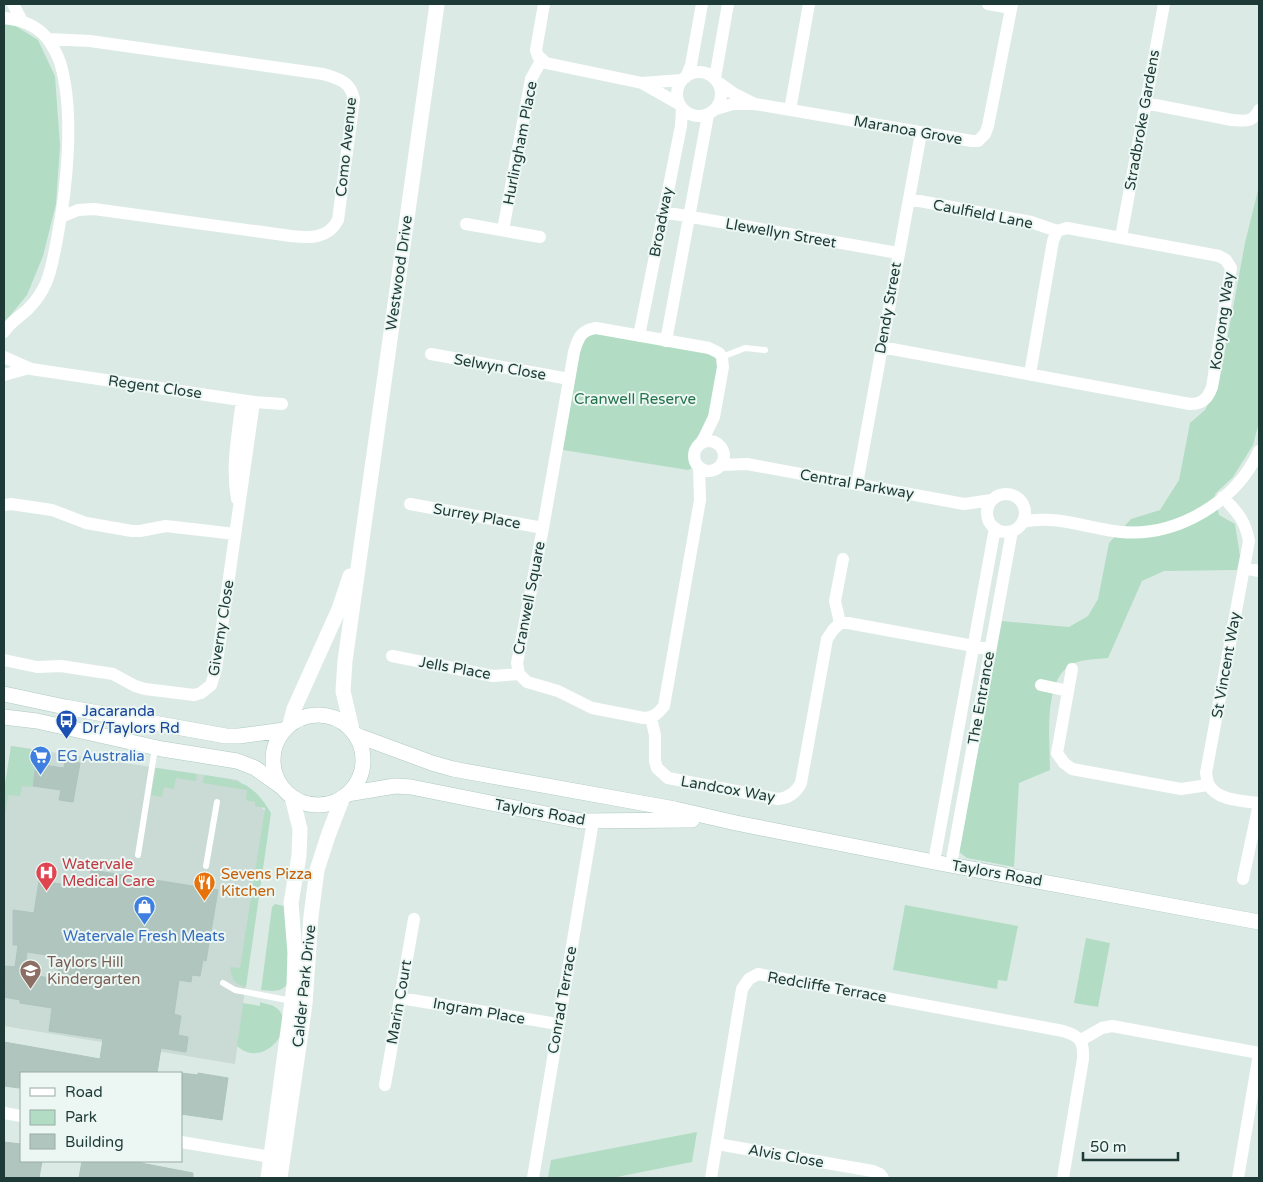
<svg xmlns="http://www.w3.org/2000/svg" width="1263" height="1182" font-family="'Varela Round',sans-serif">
	<rect width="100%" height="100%" fill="#dceae5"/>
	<path fill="#cadad5" d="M11,746L238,780L268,815L235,1064L4,1026V798Z"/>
	<path fill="#b2ddc4" d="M11,23L38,40L55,76L60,146L56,204L43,256L27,295L4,323V25Z
		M1259,186V422L1253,445L1233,477L1215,494L1219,515L1235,524L1240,556L1237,570L1164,571L1142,581L1108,658C1098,659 1084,659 1074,663C1042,677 1050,741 1050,770L1019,783L1014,867L967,858L959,852L1002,621L1069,627L1088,616L1098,599L1109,543L1131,519L1160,510L1179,480L1190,423L1205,410L1219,383L1245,243Z
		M600,330L715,355C716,359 718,363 718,367C718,375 709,416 706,424C699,441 680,444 695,467L688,470L563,450L581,345L589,334Z
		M11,746L38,750L32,787L22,786L20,796L8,795L4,823V790Z
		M156,768L197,774L196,781L176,778L174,789L164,787L162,797L151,795Z
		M204,775C239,781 251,780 271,813L246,987C234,984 232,979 230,967L240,968L265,808L255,806V802L246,800L247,790L203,783Z
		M275,904L284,906L288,931L287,984C281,993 271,991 261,990L272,907Z
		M905,905L1018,926L1007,981L998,980L997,989L893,970Z
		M1086,938L1110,943L1098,1007L1074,1003Z
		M260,1002C265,1004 271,1004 275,1007C301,1024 264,1071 237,1046L243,1003L260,1006Z
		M697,1132L692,1162L612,1178H548L551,1160Z"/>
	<path fill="#b1c5bf" stroke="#aec4be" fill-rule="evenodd" d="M65,761L80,763L73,802L59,800L61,790L33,786L36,764L64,768Z
		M91,870L218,890L206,961L203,960L200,976L192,975L191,982L179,980L174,1014L181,1016L178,1035L188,1037L186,1052L161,1048L157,1073H21L19,1088L4,1086V1042L100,1059L103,1039L49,1031L52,1008L20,1003V1000L4,997L5,966L15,967L18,945H13V910L34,913L39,881L89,888ZM27,952L60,957L57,979L24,974Z
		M181,1073L198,1075V1073L228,1078L222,1120L181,1114Z
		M4,1142L21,1144V1161H42L39,1178H4Z
		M82,1161H143L142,1163L146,1164L193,1173V1178H79Z"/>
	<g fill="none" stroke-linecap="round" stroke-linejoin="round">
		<defs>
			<path id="secondary" d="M4,694L65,707L226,736H239L284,730
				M273 760a45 45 0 1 1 90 0a45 45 0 1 1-90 0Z
				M4,717L37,721L162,749L237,761L255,768L283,788
				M356,735L432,763L453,769L675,809L736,823L934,862L1259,922
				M347,794L395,786L411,787L581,821L692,820"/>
		</defs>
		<use href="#secondary" stroke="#aecac4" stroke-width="16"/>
		<path stroke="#fff" stroke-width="6" d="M722,357L745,348L765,350
			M138,855L155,748
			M206,866L217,802
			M223,983L235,990L292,1001"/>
		<path stroke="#fff" stroke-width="12" d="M13,4L22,21
			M544,4L536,50L538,56L546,63L642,83L679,104
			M988,4L1011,8
			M4,18C21,20 35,24 47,38C52,45 57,54 60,62C75,112 67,188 57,239C54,254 52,269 46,283C42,292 35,302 29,308C20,317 10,322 4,332
			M48,39L90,41L323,74C339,79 350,81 354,99L338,220C328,239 310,238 291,236L94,209L78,210L61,217
			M677 94a22 22 0 1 1 44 0a22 22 0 1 1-44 0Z
			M686,77L691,65L702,4
			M715,78L728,4
			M642,83L682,80
			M719,83L733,93L753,103
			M1145,103L1232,120C1246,121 1252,123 1259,110
			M716,109L733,104H755L972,141H978L985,134L988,126L1012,4
			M790,110L809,4
			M909,199L1031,222L1057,231
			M663,212L898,253
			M466,224L540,237
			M503,230L531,79L542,59
			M1121,237L1164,4
			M639,336L681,126L682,108
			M666,341L708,115
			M881,347L1190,404C1203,404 1208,398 1212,387L1231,268L1226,260L1219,256L1067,228L1057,231L1053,241L1030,374
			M431,354L569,379
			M4,357L31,369L254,402L282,404
			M4,375L29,368
			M694 456a15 15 0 1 1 30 0a15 15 0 1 1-30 0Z
			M721,465L747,464L964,504L992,500
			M699,467L700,500L664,706C658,713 654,718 644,718L592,708L558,691L527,682L519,674L517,663L543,528L574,352C578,338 581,330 596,328L709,348L719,353L722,357L723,367L714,417L702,442
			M857,484L921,133
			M987 513a19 19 0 1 1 38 0a19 19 0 1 1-38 0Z
			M1223,497C1238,513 1245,520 1249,541L1206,773C1207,777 1207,782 1209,785C1217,801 1244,801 1259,803
			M237,499C231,466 238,433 242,400
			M410,504L543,528
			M4,505L11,504L52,510L86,523L132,531H140L166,526L235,534
			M1023,522C1055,514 1089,529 1121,532C1177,537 1236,502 1259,451
			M1244,568L1259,571
			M840,623L835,601L843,559
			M392,656L493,676L519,674
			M4,660L37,667L61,666L113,674L135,686L145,689L194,695L201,693L211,685L216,669L254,402
			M1072,669L1057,753L1064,763L1072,769L1181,789L1208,785
			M1041,685L1068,691
			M651,718L655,735V761L657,768L668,778L778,799C789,798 796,793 801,783L827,639L833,630L840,623H848L990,649
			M934,862L995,528
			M951,865L1012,531
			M1243,879L1259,804
			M400,998L558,1024
			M1081,1040L1102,1028L1112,1026L1259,1053
			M385,1085L414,919
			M4,1113L21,1116
			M181,1142L271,1157
			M717,1144L873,1171L880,1174L883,1178
			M533,1178L593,821
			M711,1178L742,989L749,979L758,974L1063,1031C1080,1036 1084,1041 1083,1059L1063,1178
			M1238,1178L1259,1054"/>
		<path stroke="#fff" stroke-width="15" d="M290,724L294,709L339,609L350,576
			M352,730L343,691L345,661L437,4
			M268,1178L294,986L295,953L291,903L299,856L300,829L292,797
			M280,1178L305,1004L311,916L317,870L329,833L343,797"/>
		<use href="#secondary" stroke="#fff" stroke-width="15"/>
	</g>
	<defs>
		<symbol id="bus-pin" viewBox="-11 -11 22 30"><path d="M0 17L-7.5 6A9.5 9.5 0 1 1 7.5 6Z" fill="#1a4fb4" stroke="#ecf7f3"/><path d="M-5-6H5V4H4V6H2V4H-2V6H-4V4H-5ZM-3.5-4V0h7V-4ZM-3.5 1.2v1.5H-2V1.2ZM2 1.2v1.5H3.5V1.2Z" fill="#fff"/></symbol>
		<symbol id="supermarket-pin" viewBox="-11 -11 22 30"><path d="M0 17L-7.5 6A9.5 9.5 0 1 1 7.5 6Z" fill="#3f7fe0" stroke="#ecf7f3"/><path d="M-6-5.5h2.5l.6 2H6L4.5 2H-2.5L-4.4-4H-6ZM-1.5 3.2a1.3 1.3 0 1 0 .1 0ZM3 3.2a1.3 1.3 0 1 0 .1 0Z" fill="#fff"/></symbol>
		<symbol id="hospital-pin" viewBox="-11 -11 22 30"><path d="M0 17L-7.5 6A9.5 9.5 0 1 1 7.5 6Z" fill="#e0444e" stroke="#ecf7f3"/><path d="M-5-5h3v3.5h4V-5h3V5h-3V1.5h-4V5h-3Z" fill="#fff"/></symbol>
		<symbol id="restaurant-pin" viewBox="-11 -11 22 30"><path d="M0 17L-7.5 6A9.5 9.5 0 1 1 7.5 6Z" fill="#e8710a" stroke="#ecf7f3"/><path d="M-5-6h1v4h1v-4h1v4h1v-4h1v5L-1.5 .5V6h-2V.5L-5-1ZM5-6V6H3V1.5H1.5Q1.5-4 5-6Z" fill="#fff"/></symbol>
		<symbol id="shop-pin" viewBox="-11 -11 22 30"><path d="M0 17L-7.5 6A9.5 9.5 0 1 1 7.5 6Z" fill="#3f7fe0" stroke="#ecf7f3"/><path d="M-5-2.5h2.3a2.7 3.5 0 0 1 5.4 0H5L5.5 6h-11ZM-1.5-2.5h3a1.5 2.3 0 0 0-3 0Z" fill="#fff"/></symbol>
		<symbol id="school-pin" viewBox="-11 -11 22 30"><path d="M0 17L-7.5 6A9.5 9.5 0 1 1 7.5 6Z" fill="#8d6e63" stroke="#ecf7f3"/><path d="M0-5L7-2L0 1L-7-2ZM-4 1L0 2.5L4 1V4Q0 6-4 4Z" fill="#fff"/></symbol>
	</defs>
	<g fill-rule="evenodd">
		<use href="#bus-pin" x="54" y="708" width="25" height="34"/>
		<use href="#supermarket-pin" x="28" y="744" width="25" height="34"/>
		<use href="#hospital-pin" x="34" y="860" width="25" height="34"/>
		<use href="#restaurant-pin" x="192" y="870" width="25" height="34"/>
		<use href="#shop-pin" x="132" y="894" width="25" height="34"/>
		<use href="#school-pin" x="18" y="958" width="25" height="34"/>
	</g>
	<g text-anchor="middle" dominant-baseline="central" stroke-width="4" stroke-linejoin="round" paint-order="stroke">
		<g font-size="15" fill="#1d3a36" stroke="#ecf7f3">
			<text transform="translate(1142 120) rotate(-80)">Stradbroke Gardens</text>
			<text transform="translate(908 130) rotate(10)">Maranoa Grove</text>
			<text transform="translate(520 143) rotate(-79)">Hurlingham Place</text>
			<text transform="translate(346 147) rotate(-84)">Como Avenue</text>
			<text transform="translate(983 214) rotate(11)">Caulfield Lane</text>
			<text transform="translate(661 222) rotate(-79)">Broadway</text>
			<text transform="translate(781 233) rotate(10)">Llewellyn Street</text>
			<text transform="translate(399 273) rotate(-82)">Westwood Drive</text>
			<text transform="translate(888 308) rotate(-80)">Dendy Street</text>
			<text transform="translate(1222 321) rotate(-82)">Kooyong Way</text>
			<text transform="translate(500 367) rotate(10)">Selwyn Close</text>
			<text transform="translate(155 387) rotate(8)">Regent Close</text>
			<text transform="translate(857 484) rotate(10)">Central Parkway</text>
			<text transform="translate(477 516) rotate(10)">Surrey Place</text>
			<text transform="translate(529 598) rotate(-79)">Cranwell Square</text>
			<text transform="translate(221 628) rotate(-81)">Giverny Close</text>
			<text transform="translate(1226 665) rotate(-80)">St Vincent Way</text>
			<text transform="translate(455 668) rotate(10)">Jells Place</text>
			<text transform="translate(981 698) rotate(-80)">The Entrance</text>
			<text transform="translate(728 789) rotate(10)">Landcox Way</text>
			<text transform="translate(540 812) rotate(10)">Taylors Road</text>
			<text transform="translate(997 873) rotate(10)">Taylors Road</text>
			<text transform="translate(304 986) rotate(-84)">Calder Park Drive</text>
			<text transform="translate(827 987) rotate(10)">Redcliffe Terrace</text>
			<text transform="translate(562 1000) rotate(-80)">Conrad Terrace</text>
			<text transform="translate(399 1002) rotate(-80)">Marin Court</text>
			<text transform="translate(479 1011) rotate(10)">Ingram Place</text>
			<text transform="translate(786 1156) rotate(10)">Alvis Close</text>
		</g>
		<g font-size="15" fill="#24734d" stroke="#ecf7f3">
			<text x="635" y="399">Cranwell Reserve</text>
		</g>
		<g font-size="15" fill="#164399" stroke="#ecf7f3" text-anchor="start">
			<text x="82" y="711">Jacaranda<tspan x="82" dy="17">Dr/Taylors Rd</tspan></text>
		</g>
		<g font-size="15" fill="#366cbe" stroke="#ecf7f3" text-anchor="start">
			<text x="57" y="756">EG Australia</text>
			<text x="144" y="936" text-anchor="middle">Watervale Fresh Meats</text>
		</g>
		<g font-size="15" fill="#be3a42" stroke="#ecf7f3" text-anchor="start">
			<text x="62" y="864">Watervale<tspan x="62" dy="17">Medical Care</tspan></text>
		</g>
		<g font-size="15" fill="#c56008" stroke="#ecf7f3" text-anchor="start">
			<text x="221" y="874">Sevens Pizza<tspan x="221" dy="17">Kitchen</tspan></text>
		</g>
		<g font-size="15" fill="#785e54" stroke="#ecf7f3" text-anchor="start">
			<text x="47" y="962">Taylors Hill<tspan x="47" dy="17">Kindergarten</tspan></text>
		</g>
	</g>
	<rect width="1263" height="1182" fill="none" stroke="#1d3a36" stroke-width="10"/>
	<rect x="20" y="1072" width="162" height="90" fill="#ecf7f3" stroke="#99aba7"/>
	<rect x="30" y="1088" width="25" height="8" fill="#ffffff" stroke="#99aba7"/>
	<text x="65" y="1097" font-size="15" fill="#1d3a36">Road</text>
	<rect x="30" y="1110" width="25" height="15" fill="#b2ddc4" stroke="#99aba7"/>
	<text x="65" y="1122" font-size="15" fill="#1d3a36">Park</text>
	<rect x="30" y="1134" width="25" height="15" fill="#b1c5bf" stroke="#99aba7"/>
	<text x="65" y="1147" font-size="15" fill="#1d3a36">Building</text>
	<path d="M1083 1152v8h95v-8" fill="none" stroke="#1d3a36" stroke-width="2.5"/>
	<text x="1090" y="1152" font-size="15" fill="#1d3a36" stroke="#ecf7f3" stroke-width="4" paint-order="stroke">50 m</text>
</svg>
